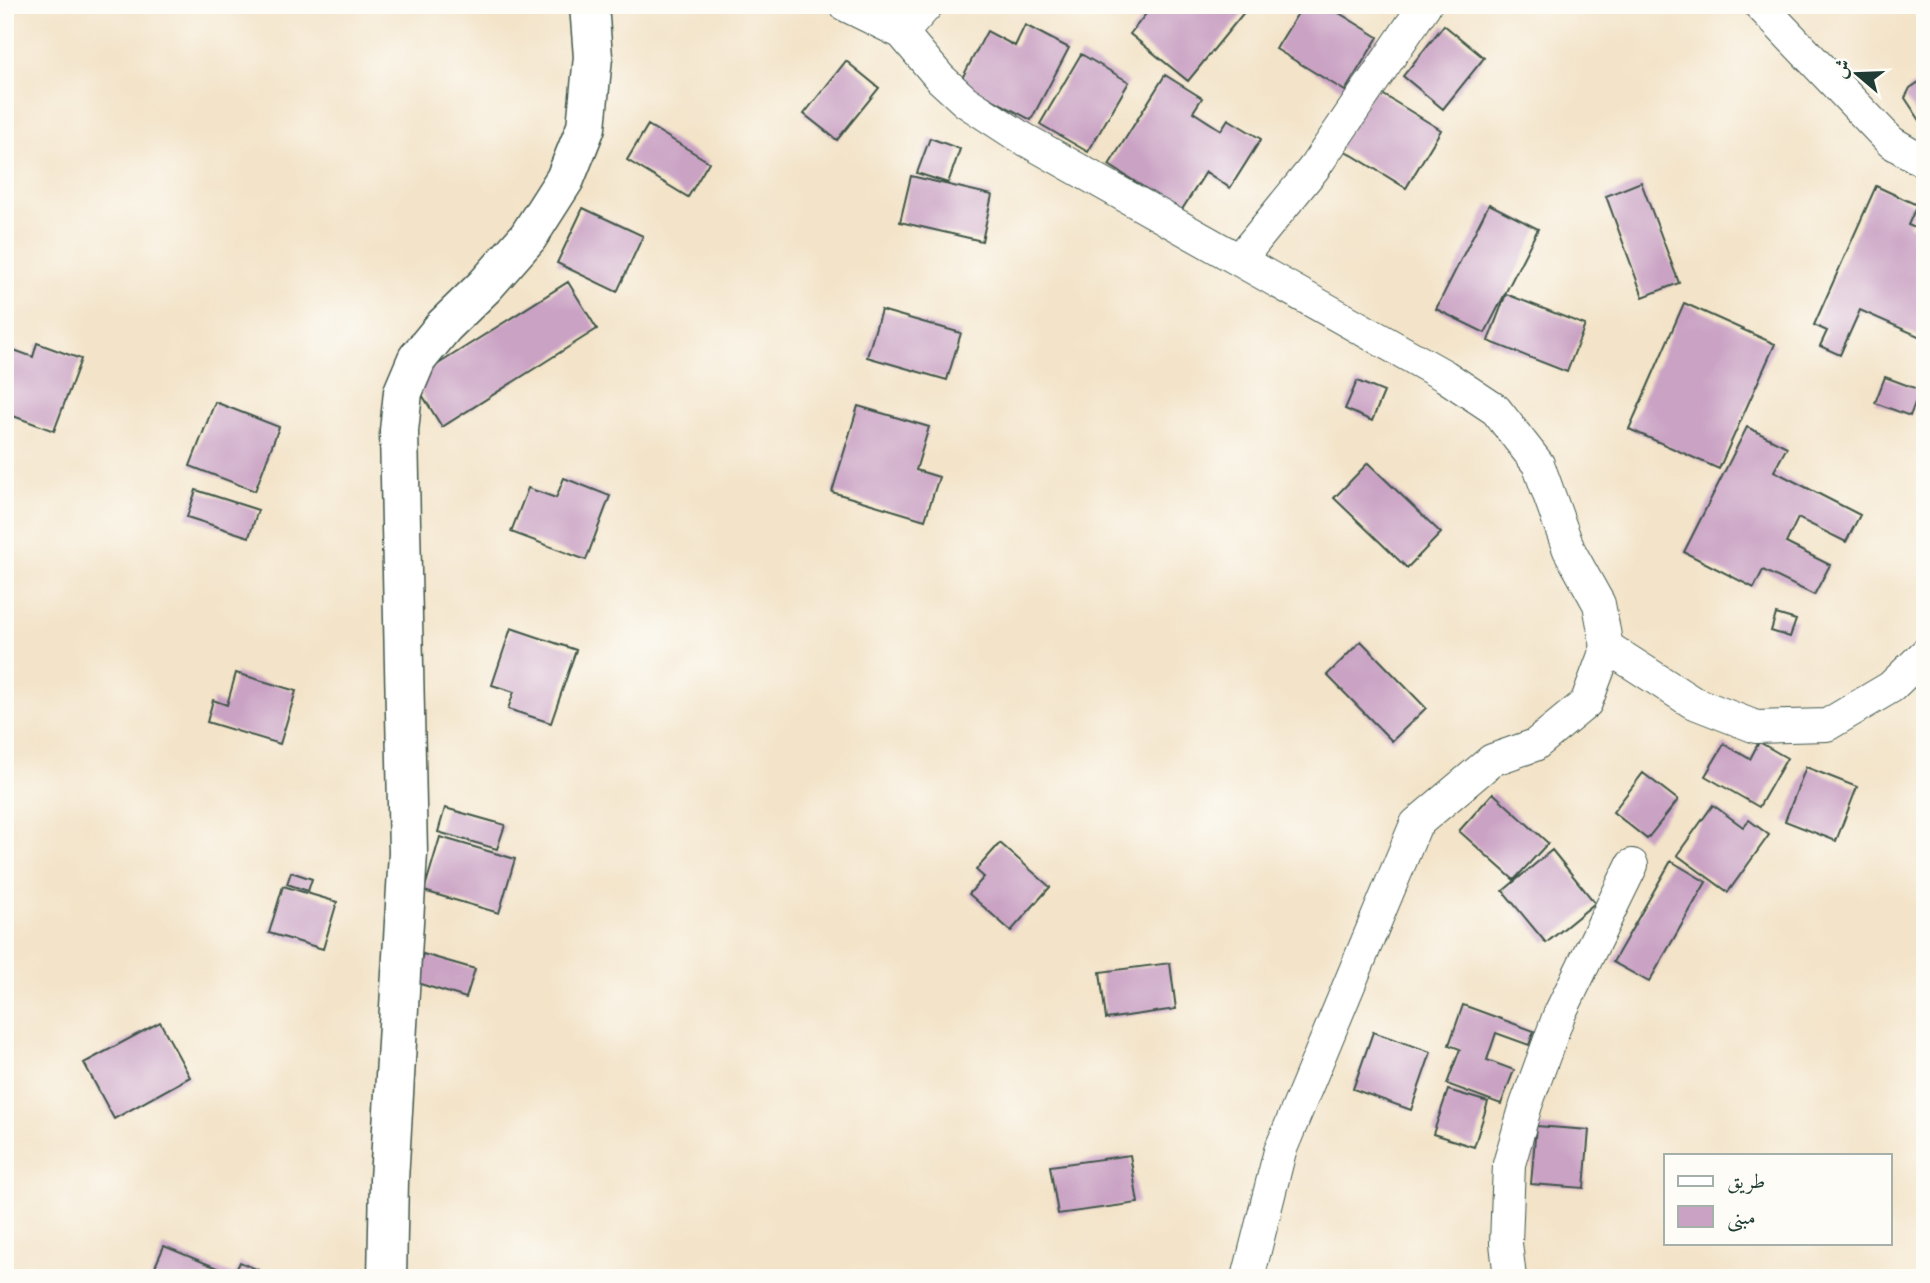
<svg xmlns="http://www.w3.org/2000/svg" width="1930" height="1283" font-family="Alegreya,Amiri,serif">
	<rect width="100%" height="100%" fill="#fdfcf7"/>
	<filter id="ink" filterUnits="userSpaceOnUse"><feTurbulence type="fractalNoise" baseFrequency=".0143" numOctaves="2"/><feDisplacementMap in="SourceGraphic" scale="14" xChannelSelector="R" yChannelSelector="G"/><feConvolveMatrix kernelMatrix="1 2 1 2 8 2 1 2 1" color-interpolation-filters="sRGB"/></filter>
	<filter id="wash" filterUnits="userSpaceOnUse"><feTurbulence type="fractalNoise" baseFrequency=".00686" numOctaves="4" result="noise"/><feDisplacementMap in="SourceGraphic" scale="28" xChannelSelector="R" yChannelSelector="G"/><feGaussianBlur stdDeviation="1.57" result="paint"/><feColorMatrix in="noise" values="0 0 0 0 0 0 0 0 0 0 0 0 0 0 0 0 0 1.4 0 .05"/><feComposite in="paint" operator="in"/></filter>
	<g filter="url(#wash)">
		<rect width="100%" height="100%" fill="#f3e3c8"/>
		<g id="blocks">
			<path fill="#caa3c4" d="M1153,5H1250L1188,81L1130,34Z
				M1303,5H1326L1378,37L1345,91L1276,49Z
				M1025,25L1069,48L1031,120L960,82L987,31L1015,46Z
				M1444,25L1484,58L1443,109L1403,76Z
				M1081,54L1129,82L1088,152L1040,124Z
				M846,61L879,88L837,140L804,114Z
				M1165,75L1202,98L1193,112L1221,130L1228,119L1261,139L1230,188L1206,172L1181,211L1109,165Z
				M1925,78V124L1921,122L1905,98L1910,88Z
				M1374,89L1441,130L1406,188L1339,147Z
				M648,125L709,162L688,197L627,160Z
				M930,138L960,149L948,183L917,173Z
				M911,176L992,195L982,241L900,222Z
				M1641,182L1679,283L1643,297L1606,196Z
				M1876,186L1917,205L1908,225L1925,232V339L1860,310L1840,355L1820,346L1827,331L1814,325Z
				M1489,204L1538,229L1485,333L1436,309Z
				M583,208L643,236L617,292L557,263Z
				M568,282L597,329L442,427L413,380Z
				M1506,294L1585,325L1567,372L1488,341Z
				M1684,303L1775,344L1719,469L1629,429Z
				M881,310L961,333L947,380L867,357Z
				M37,343L81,359L54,431L5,413V374L14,350L33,357Z
				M1885,377L1920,390L1910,416L1875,403Z
				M1357,381L1384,392L1372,421L1345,409Z
				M215,402L279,427L255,491L190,466Z
				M858,406L929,427L916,470L939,477L925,520L832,492Z
				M1747,427L1787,447L1774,471L1860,515L1846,542L1798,518L1786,543L1830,565L1814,595L1763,570L1754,588L1684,552Z
				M1368,463L1441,533L1407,568L1334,498Z
				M564,478L610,496L586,560L511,532L528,488L556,498Z
				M196,490L258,510L249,537L187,517Z
				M1776,614L1796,620L1790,637L1771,631Z
				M511,628L576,650L551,723L508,709L514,692L492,685Z
				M1361,641L1426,708L1392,741L1327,675Z
				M236,673L296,691L280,744L207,722L213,700L227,705Z
				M1759,742L1787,758L1759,807L1705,776L1724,744L1750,759Z
				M1806,767L1857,787L1836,841L1785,821Z
				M1643,773L1678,800L1647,839L1613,812Z
				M1493,793L1548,843L1514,880L1459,831Z
				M1713,805L1743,827L1749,820L1769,835L1728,892L1677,855Z
				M445,808L505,825L497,849L438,832Z
				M440,837L515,859L499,913L424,891Z
				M1000,843L1050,887L1011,931L969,894L984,877L976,870Z
				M1552,850L1595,903L1546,943L1503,891Z
				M1671,861L1706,882L1649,982L1613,962Z
				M291,872L312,879L308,891L287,884Z
				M283,886L337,902L323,949L269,933Z
				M423,954L475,969L466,998L414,982Z
				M1170,963L1176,1009L1106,1019L1100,972Z
				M1463,1005L1534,1031L1529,1045L1496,1033L1487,1060L1514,1070L1501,1104L1447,1084L1460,1049L1449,1045Z
				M160,1022L190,1077L114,1119L84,1063Z
				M1373,1032L1431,1052L1411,1110L1353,1089Z
				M1448,1090L1488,1102L1474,1147L1433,1134Z
				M1536,1126L1589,1130L1584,1188L1531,1184Z
				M1130,1155L1138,1203L1058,1214L1050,1166Z
				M164,1246L234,1275L240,1262L277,1278H150Z"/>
		</g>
	</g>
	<g filter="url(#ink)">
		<use href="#blocks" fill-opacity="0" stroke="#3f564a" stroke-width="2"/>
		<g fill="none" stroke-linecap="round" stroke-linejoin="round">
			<defs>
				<path id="minor" d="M845,5L902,33L940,78L965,101L1017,135L1445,376L1496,410L1538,464L1569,550L1599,604L1607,647L1586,703L1535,745L1492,760L1416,824L1280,1151L1248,1278
					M1760,5L1891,142L1925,162
					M902,33L927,5
					M1240,259L1314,168L1425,5
					M1607,647L1692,702L1756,727L1827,725L1891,687L1925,654
					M1510,1278L1506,1243L1509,1164L1526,1105L1559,1015L1632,865"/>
				<path id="secondary" d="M387,1278L389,1180L408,853L399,431L403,392L417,359L444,326L485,286L528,237L565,179L586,127L593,57L589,5"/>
			</defs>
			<use href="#minor" stroke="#3f564a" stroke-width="34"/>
			<use href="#secondary" stroke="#3f564a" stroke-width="41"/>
			<use href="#minor" stroke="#fff" stroke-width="32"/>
			<use href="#secondary" stroke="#fff" stroke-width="38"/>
		</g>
	</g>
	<rect width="1930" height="1283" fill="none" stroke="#fdfcf7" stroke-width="28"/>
	<rect x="1664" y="1154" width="228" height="91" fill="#fdfcf7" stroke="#a4b0a9" stroke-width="2"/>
	<rect x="1678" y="1176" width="35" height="10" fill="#ffffff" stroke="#a4b0a9" stroke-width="2"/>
	<text x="1727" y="1188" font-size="21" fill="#1f3d34">طريق</text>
	<rect x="1678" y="1206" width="35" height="21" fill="#caa3c4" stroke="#a4b0a9" stroke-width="2"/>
	<text x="1727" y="1224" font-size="21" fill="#1f3d34">مبنى</text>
	<g transform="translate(1857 74) rotate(289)" stroke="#fdfcf7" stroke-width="5" paint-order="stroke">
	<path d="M0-5L12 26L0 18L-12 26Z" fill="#1f3d34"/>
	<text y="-10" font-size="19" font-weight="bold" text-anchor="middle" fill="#1f3d34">ش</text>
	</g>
</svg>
